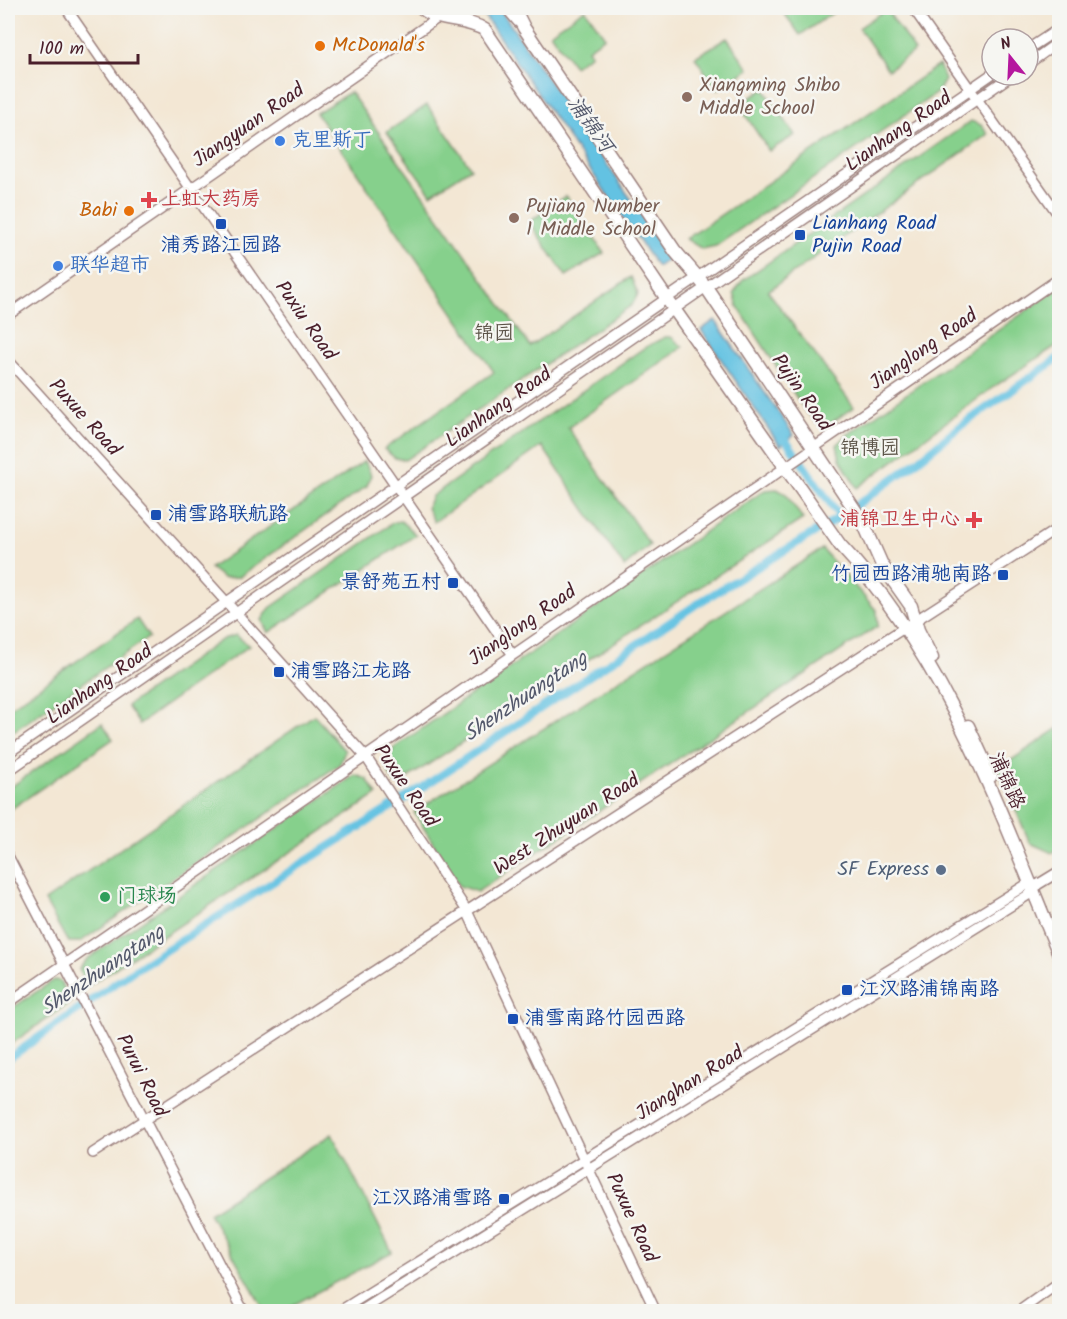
<svg xmlns="http://www.w3.org/2000/svg" width="1067" height="1319" font-family="Kalam,'LXGW WenKai TC',sans-serif">
	<rect width="100%" height="100%" fill="#f6f6f2"/>
	<filter id="ink" filterUnits="userSpaceOnUse"><feTurbulence type="fractalNoise" baseFrequency=".0167" numOctaves="2"/><feDisplacementMap in="SourceGraphic" scale="12" xChannelSelector="R" yChannelSelector="G"/><feConvolveMatrix kernelMatrix="1 2 1 2 8 2 1 2 1" color-interpolation-filters="sRGB"/></filter>
	<filter id="wash" filterUnits="userSpaceOnUse"><feTurbulence type="fractalNoise" baseFrequency=".008" numOctaves="4" result="noise"/><feDisplacementMap in="SourceGraphic" scale="24" xChannelSelector="R" yChannelSelector="G"/><feGaussianBlur stdDeviation="1.35" result="paint"/><feColorMatrix in="noise" values="0 0 0 0 0 0 0 0 0 0 0 0 0 0 0 0 0 1.4 0 .05"/><feComposite in="paint" operator="in"/></filter>
	<g filter="url(#wash)">
		<rect width="100%" height="100%" fill="#f3e7d4"/>
		<path fill="#86d08c" stroke="#68785c" stroke-width="1.5" d="M786,8H831L834,12L800,35L784,13Z
			M585,9L605,37L588,49L591,54L574,66L550,33Z
			M886,9L915,51L888,70L859,28Z
			M727,38L749,69L717,90L695,57Z
			M939,65L945,80L938,92L716,246L702,249L686,239Z
			M764,89L795,135L769,151L739,105Z
			M350,92L530,346L631,277L638,294L632,305L405,460L395,458L384,449L494,372L316,113Z
			M427,105L471,168L431,194L387,132Z
			M971,121L981,125L988,134L768,291L854,407L828,425L817,423L804,409L738,307L734,293L742,281Z
			M566,196L604,253L566,276L529,222Z
			M1059,288V344L995,386L857,488L840,459L837,445L847,435Z
			M665,337H671L683,347L568,428L650,545L624,567L542,446L434,522L427,508L432,496L644,348Z
			M365,461L371,475L367,486L239,577L223,578L210,568Z
			M777,489L786,494L803,519L397,785L390,776L385,761L394,748L765,490Z
			M401,521L416,535L268,633L262,620L270,608L394,522Z
			M822,549L877,611L878,626L477,892L459,886L414,812Z
			M137,619L149,637L8,735V709Z
			M236,635L249,646L139,724L127,706L223,639Z
			M314,715L345,751L340,764L80,942H69L66,939L45,901Z
			M102,723L113,739L8,811V789Z
			M1059,728V848L1052,853L1030,843L998,769Z
			M355,775L367,779L377,795L88,986L79,969L87,959Z
			M54,980L60,981L71,1002L8,1046V1011Z
			M332,1134L392,1252L282,1311H265L209,1213Z"/>
		<path fill="#64c2e2" stroke="#577086" stroke-width="1.5" d="M479,8H499L671,257L657,267Z
			M715,320L794,435L780,446L701,330Z"/>
		<g fill="none" stroke-linecap="round" stroke-linejoin="round">
			<path stroke="#64c2e2" stroke-width="8" d="M781,433L840,517
				M8,1059L134,970L420,789L700,602L840,517L915,463L962,425L1060,357"/>
		</g>
	</g>
	<g filter="url(#ink)">
		<g fill="none" stroke-linecap="round" stroke-linejoin="round">
			<defs>
				<path id="minor" d="M66,8L513,655
					M506,8L518,22
					M913,8L1060,217
					M1028,49L1060,28
					M1028,64L1060,41
					M8,315L452,8
					M8,360L366,757L467,911L656,1312
					M8,753L992,74
					M8,771L1012,75
					M8,856L244,1312
					M8,1003L1060,278
					M93,1153L1060,527
					M338,1312L1029,883L1036,885
					M359,1312L1033,892L1037,885L1060,871
					M1018,1312L1060,1282"/>
				<path id="major" d="M422,8C440,24 465,17 485,30L667,299L840,545C947,658 1001,815 1060,956
					M514,8L524,28L675,251L706,287L863,522L882,565L911,606L918,630L932,658
					M968,726L991,776"/>
			</defs>
			<use href="#minor" stroke="#9e8380" stroke-width="12"/>
			<use href="#major" stroke="#9e8380" stroke-width="15"/>
			<use href="#minor" stroke="#fff" stroke-width="9"/>
			<use href="#major" stroke="#fff" stroke-width="12"/>
		</g>
	</g>
	<g fill="#e8710a" stroke="#f6f6f2" stroke-width="2">
		<circle cx="320" cy="46" r="6"/>
		<circle cx="129" cy="211" r="6"/>
	</g>
	<g fill="#8d6e63" stroke="#f6f6f2" stroke-width="2">
		<circle cx="687" cy="97" r="6"/>
		<circle cx="514" cy="218" r="6"/>
	</g>
	<g fill="#3f7fe0" stroke="#f6f6f2" stroke-width="2">
		<circle cx="280" cy="141" r="6"/>
		<circle cx="58" cy="266" r="6"/>
	</g>
	<g fill="#e0444e" stroke="#f6f6f2" stroke-width="2">
		<path d="M146 191h6v6h6v6h-6v6h-6v-6h-6v-6h6z"/>
		<path d="M971 511h6v6h6v6h-6v6h-6v-6h-6v-6h6z"/>
	</g>
	<g fill="#1a4fb4" stroke="#f6f6f2" stroke-width="2">
		<rect x="215" y="218" width="12" height="12" rx="3"/>
		<rect x="794" y="229" width="12" height="12" rx="3"/>
		<rect x="150" y="509" width="12" height="12" rx="3"/>
		<rect x="997" y="569" width="12" height="12" rx="3"/>
		<rect x="447" y="577" width="12" height="12" rx="3"/>
		<rect x="273" y="666" width="12" height="12" rx="3"/>
		<rect x="841" y="984" width="12" height="12" rx="3"/>
		<rect x="507" y="1013" width="12" height="12" rx="3"/>
		<rect x="498" y="1193" width="12" height="12" rx="3"/>
	</g>
	<circle fill="#5c6f8a" stroke="#f6f6f2" stroke-width="2" cx="941" cy="870" r="6"/>
	<circle fill="#2e9e5b" stroke="#f6f6f2" stroke-width="2" cx="105" cy="897" r="6"/>
	<g text-anchor="middle" dominant-baseline="central" stroke-width="5" stroke-linejoin="round" paint-order="stroke">
		<g font-size="20" fill="#c56008" stroke="#f6f6f2" text-anchor="start">
			<text x="332" y="46">McDonald's</text>
			<text x="117" y="211" text-anchor="end">Babi</text>
		</g>
		<g font-size="20" fill="#785e54" stroke="#f6f6f2" text-anchor="start">
			<text x="699" y="86">Xiangming Shibo<tspan x="699" dy="23">Middle School</tspan></text>
			<text x="526" y="207">Pujiang Number<tspan x="526" dy="23">1 Middle School</tspan></text>
		</g>
		<g font-size="20" fill="#4a1f2b" stroke="#f6f6f2">
			<text transform="translate(249 126) rotate(-35)">Jiangyuan Road</text>
			<text transform="translate(899 132) rotate(-35)">Lianhang Road</text>
			<text transform="translate(305 321) rotate(55)">Puxiu Road</text>
			<text transform="translate(924 350) rotate(-35)">Jianglong Road</text>
			<text transform="translate(801 393) rotate(55)">Pujin Road</text>
			<text transform="translate(499 408) rotate(-35)">Lianhang Road</text>
			<text transform="translate(84 418) rotate(48)">Puxue Road</text>
			<text transform="translate(523 626) rotate(-35)">Jianglong Road</text>
			<text transform="translate(100 685) rotate(-35)">Lianhang Road</text>
			<text transform="translate(1006 781) rotate(66)">浦锦路</text>
			<text transform="translate(405 786) rotate(55)">Puxue Road</text>
			<text transform="translate(567 825) rotate(-33)">West Zhuyuan Road</text>
			<text transform="translate(141 1076) rotate(63)">Purui Road</text>
			<text transform="translate(690 1084) rotate(-32)">Jianghan Road</text>
			<text transform="translate(631 1218) rotate(65)">Puxue Road</text>
		</g>
		<g font-size="20" fill="#366cbe" stroke="#f6f6f2" text-anchor="start">
			<text x="292" y="141">克里斯丁</text>
			<text x="70" y="266">联华超市</text>
		</g>
		<g font-size="20" fill="#be3a42" stroke="#f6f6f2" text-anchor="start">
			<text x="161" y="200">上虹大药房</text>
			<text x="960" y="520" text-anchor="end">浦锦卫生中心</text>
		</g>
		<g font-size="20" fill="#164399" stroke="#f6f6f2" text-anchor="start">
			<text x="812" y="224">Lianhang Road<tspan x="812" dy="23">Pujin Road</tspan></text>
			<text x="221" y="246" text-anchor="middle">浦秀路江园路</text>
			<text x="168" y="515">浦雪路联航路</text>
			<text x="991" y="575" text-anchor="end">竹园西路浦驰南路</text>
			<text x="441" y="583" text-anchor="end">景舒苑五村</text>
			<text x="291" y="672">浦雪路江龙路</text>
			<text x="859" y="990">江汉路浦锦南路</text>
			<text x="525" y="1019">浦雪南路竹园西路</text>
			<text x="492" y="1199" text-anchor="end">江汉路浦雪路</text>
		</g>
		<g font-size="20" fill="#5c5448" stroke="#f6f6f2">
			<text x="494" y="334">锦园</text>
			<text x="870" y="449">锦博园</text>
		</g>
		<g font-size="20" fill="#4e5e75" stroke="#f6f6f2" text-anchor="end">
			<text x="929" y="870">SF Express</text>
		</g>
		<g font-size="20" fill="#27864d" stroke="#f6f6f2" text-anchor="start">
			<text x="117" y="897">门球场</text>
		</g>
		<g font-size="21" font-style="italic" fill="#53586b" stroke="#f6f6f2">
			<text transform="translate(590 125) rotate(55)">浦锦河</text>
			<text transform="translate(526 697) rotate(-34)">Shenzhuangtang</text>
			<text transform="translate(103 971) rotate(-34)">Shenzhuangtang</text>
		</g>
	</g>
	<rect width="1067" height="1319" fill="none" stroke="#f6f6f2" stroke-width="30"/>
	<g transform="translate(1010 57) rotate(342)"><circle r="28" fill="#f6f6f2" stroke="#b1a0a2" stroke-width="1.5"/>
	<path d="M0-4.5L10 22L0 15L-10 22Z" fill="#b5179e"/>
	<text y="-9" font-size="16" font-weight="bold" text-anchor="middle" fill="#4a1f2b">N</text>
	</g>
	<path d="M30 54v9h108v-9" fill="none" stroke="#4a1f2b" stroke-width="3"/>
	<text x="39" y="54" font-size="18" fill="#4a1f2b" stroke="#f6f6f2" stroke-width="4.5" paint-order="stroke">100 m</text>
</svg>
